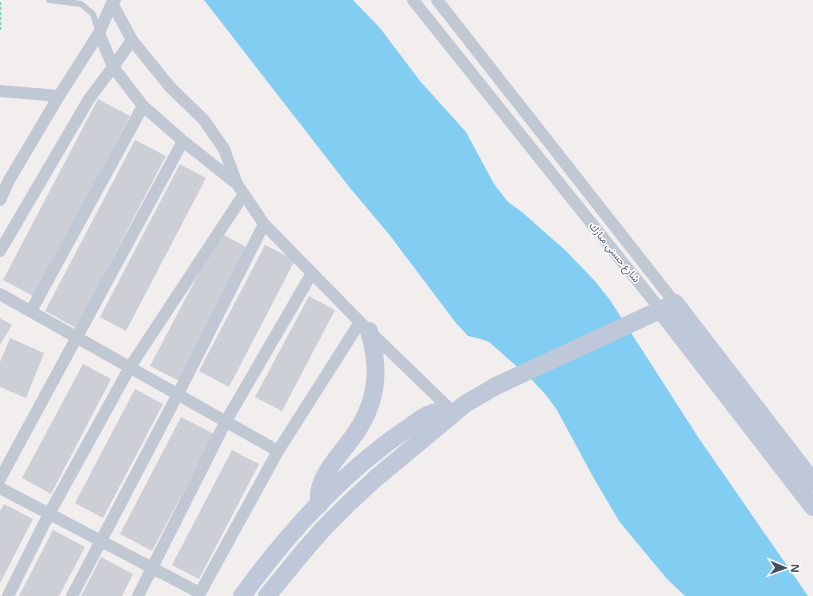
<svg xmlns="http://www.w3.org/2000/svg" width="813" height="596" font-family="'Open Sans','Noto Sans Arabic',sans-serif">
	<rect width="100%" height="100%" fill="#f1eeed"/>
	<path fill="#82cdf2" d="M204,0H353L380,28L420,81L466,132L494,184L508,202L522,212L565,250L594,280L610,300L698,437L808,596H685L667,579L619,521L592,475L557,410L546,395L531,379L489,342L481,339L468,336L456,323L388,233L350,188Z"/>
	<path fill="#cccfd6" d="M98,99L130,116L35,297L3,280Z
		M135,140L166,156L76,328L45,311Z
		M180,164L206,178L126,331L100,317Z
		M220,233L248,248L179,381L150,366Z
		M265,245L295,260L229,387L199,371Z
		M309,296L335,310L282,411L255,397Z
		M0,318L12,325L0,345Z
		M10,338L44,353L26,398L0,387V362Z
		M83,364L111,379L51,494L22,478Z
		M135,389L163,404L103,518L75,503Z
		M181,417L214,434L152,551L120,534Z
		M232,450L259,464L199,579L172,565Z
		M4,504L33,519L0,583V511Z
		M53,530L85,547L59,596H19Z
		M101,557L133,574L122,596H81Z"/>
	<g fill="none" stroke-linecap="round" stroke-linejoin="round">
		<path stroke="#6ed2ad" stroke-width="2.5" stroke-dasharray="3 2" stroke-linecap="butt" d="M0,30V0"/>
		<path stroke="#c0c8d4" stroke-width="6" d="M49,0L81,4L93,14L98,30"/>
		<path stroke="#c0c8d4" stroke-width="12" d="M413,0L660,309
			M437,0L675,303
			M112,3L132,40L170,87L204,120L224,149L237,184L264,224L360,322L454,413
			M99,33L113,67L143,106L183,141L237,184
			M0,91L59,96
			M0,200L8,182L59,96L99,33L112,3L115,0
			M0,251L89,99L113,67L132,40
			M0,294L278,451
			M31,311L143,106
			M0,479L183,141
			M0,488L200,593L278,451L360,322
			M8,596L49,514L130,367L244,194
			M72,596L178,394L264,224
			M138,596L226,421L312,273"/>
		<path stroke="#bfc8d8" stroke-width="18" d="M660,309L813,507
			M319,505C319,501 319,497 319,493C323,471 340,455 352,438C377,405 381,371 369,331
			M242,596C287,534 344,471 408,428C416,422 426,414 436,412C442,410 448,412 454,413
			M267,596L303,552L324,528L349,503L376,478L465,404L496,386L675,303L813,482"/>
	</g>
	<g text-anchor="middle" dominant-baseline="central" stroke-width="3" stroke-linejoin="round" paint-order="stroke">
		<g font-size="10" fill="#454e5d" stroke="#fff">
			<text transform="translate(615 252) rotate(51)">شارع حسني مبارك</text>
		</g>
	</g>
	<g transform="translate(785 568) rotate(92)" stroke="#ffffff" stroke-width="3" paint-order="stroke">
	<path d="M0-3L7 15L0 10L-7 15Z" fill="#454e5d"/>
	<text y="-6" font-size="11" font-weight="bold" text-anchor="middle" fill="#454e5d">N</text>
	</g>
</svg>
